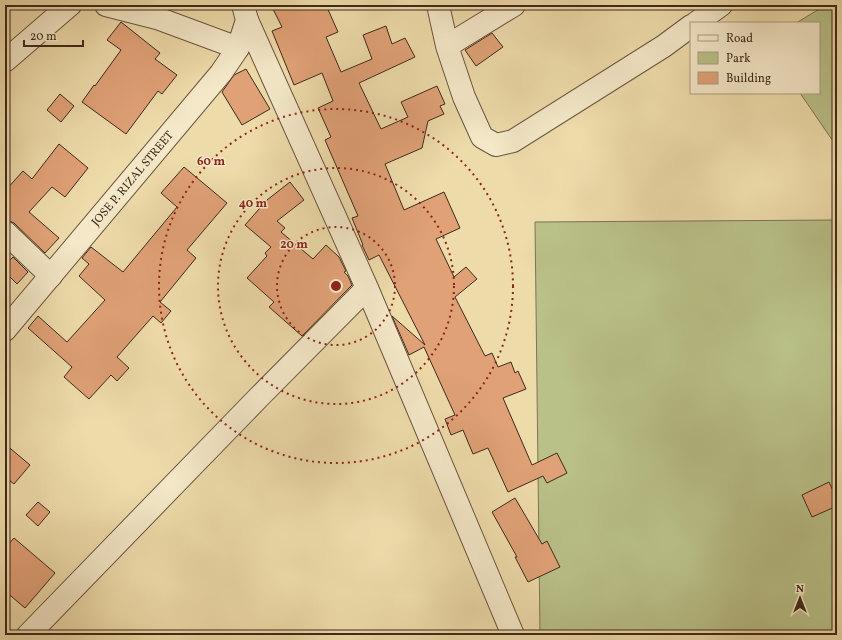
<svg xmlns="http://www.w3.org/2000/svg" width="842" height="640" font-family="Vollkorn,serif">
	<rect width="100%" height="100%" fill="#eedbaa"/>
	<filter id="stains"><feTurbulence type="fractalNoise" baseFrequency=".005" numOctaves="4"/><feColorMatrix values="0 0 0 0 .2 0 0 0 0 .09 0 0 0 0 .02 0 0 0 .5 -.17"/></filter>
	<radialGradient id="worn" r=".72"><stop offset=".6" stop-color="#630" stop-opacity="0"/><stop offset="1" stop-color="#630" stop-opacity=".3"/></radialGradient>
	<path fill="#b9c088" stroke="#7c7552" d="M826,5H837V147L800,93H819V23H796Z
		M837,220V635H540L535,222Z"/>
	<path fill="#e0a176" stroke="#3e2a1b" d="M271,5H326L338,32L326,37L341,72L372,59L363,35L386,26L392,44L405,38L415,57L359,83L381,129L408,117L401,102L437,86L445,104L440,106L444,114L428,121L422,148L385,164L404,210L444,192L460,228L436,239L454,277L466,267L477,279L455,297L485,356L492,353L498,367L511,362L515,373L518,371L526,389L503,398L532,465L557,453L567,473L547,483L543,476L508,492L488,448L473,454L463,430L451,435L445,419L455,415L424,347L409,355L392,316L425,345L379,255L369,260L362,245H363L352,218L358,216L325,140L331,137L318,108L333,101L322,73L294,85L272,31L282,27Z
		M121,22L160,53L155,59L177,75L162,94L158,91L126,134L82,102L94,85L95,86L121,50L107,40Z
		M492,33L503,47L476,66L465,50Z
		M246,69L270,109L242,125L222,92L234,75Z
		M60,94L74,106L61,122L47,110Z
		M59,144L88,168L65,197L52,187L29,212L59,238L45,253L14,223L5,219V191L23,171L32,179Z
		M184,167L227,203L187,250L196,258L160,302L171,311L161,323L153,316L117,357L129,368L117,381L111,375L89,399L64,377L72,367L28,328L38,316L67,342L105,300L79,276L89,264L82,258L91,247L123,272L177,207L161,193Z
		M290,182L304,200L277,221L285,228L281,232L313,259L326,245L339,257L346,271L344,272L348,276L352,285L302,336L269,307L274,302L247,278L267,256L265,253L271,247L245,225L267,200Z
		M13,257L28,272L17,284L5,272V265Z
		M5,444L30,465L14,484L5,477Z
		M829,482L837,499V506L812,517L802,495Z
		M515,498L542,544L547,541L560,567L528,582L515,557H517L492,512Z
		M38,502L50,512L38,526L26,515Z
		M14,538L55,573L25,608L5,591V548Z"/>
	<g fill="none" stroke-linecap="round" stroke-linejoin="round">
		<defs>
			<path id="minor" d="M106,5L157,18L238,48
				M438,5L447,46L464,97L482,137L496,145L513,141L664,46L691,26
				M247,20L367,288L513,635
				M696,23L721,5
				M447,46L514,5
				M5,61L70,5
				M5,232L51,276
				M28,635L259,397L367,288"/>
			<path id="tertiary" d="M5,330L221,73L238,48L247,20L243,5"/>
		</defs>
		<use href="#minor" stroke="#6a563f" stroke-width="24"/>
		<use href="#tertiary" stroke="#6a563f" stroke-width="24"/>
		<use href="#minor" stroke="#f4e8c8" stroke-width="22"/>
		<use href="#tertiary" stroke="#f4e8c8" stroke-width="22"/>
	</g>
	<g fill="none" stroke="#8f2418" stroke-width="2" stroke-dasharray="2 4">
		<circle cx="336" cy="286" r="59"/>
		<circle cx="336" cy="286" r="118"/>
		<circle cx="336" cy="286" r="177"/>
	</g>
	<g text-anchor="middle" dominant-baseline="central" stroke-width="3" stroke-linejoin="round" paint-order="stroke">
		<g font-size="12" fill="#3e2a1b" stroke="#f4e8c8">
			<text transform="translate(133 179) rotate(-50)">JOSE P. RIZAL STREET</text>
		</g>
	</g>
	<circle cx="336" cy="286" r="6" fill="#8f2418" stroke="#f4e8c8" stroke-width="2"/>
	<g font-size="12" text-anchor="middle" font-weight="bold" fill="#8f2418" stroke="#f4e8c8" stroke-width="3" stroke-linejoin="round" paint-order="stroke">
		<text x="211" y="165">60 m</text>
		<text x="253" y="207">40 m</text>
		<text x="294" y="248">20 m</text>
	</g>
	<rect width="842" height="640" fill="none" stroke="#eedbaa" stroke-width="20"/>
	<rect x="6" y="6" width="830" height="628" fill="none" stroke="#3e2a1b" stroke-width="2"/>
	<rect x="10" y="10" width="822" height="620" fill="none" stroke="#3e2a1b"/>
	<rect x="690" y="22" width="130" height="72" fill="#f4e8c8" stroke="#ab9c83"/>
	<rect x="698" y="35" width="20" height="6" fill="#f4e8c8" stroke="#ab9c83"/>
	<text x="726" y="42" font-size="12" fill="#3e2a1b">Road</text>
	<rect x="698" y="52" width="20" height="12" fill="#b9c088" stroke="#ab9c83"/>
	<text x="726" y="62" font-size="12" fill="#3e2a1b">Park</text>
	<rect x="698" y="72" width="20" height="12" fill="#e0a176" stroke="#ab9c83"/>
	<text x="726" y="82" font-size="12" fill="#3e2a1b">Building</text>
	<g transform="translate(800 598)" stroke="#f4e8c8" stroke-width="3" paint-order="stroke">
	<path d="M0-3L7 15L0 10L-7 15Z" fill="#3e2a1b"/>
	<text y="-6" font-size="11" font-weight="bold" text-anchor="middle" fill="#3e2a1b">N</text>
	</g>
	<path d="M24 40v6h59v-6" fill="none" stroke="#3e2a1b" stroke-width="2"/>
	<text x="30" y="40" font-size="12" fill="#3e2a1b" stroke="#f4e8c8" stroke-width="3" paint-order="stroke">20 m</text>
	<rect width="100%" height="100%" filter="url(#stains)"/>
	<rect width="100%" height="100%" fill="url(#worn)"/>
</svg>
